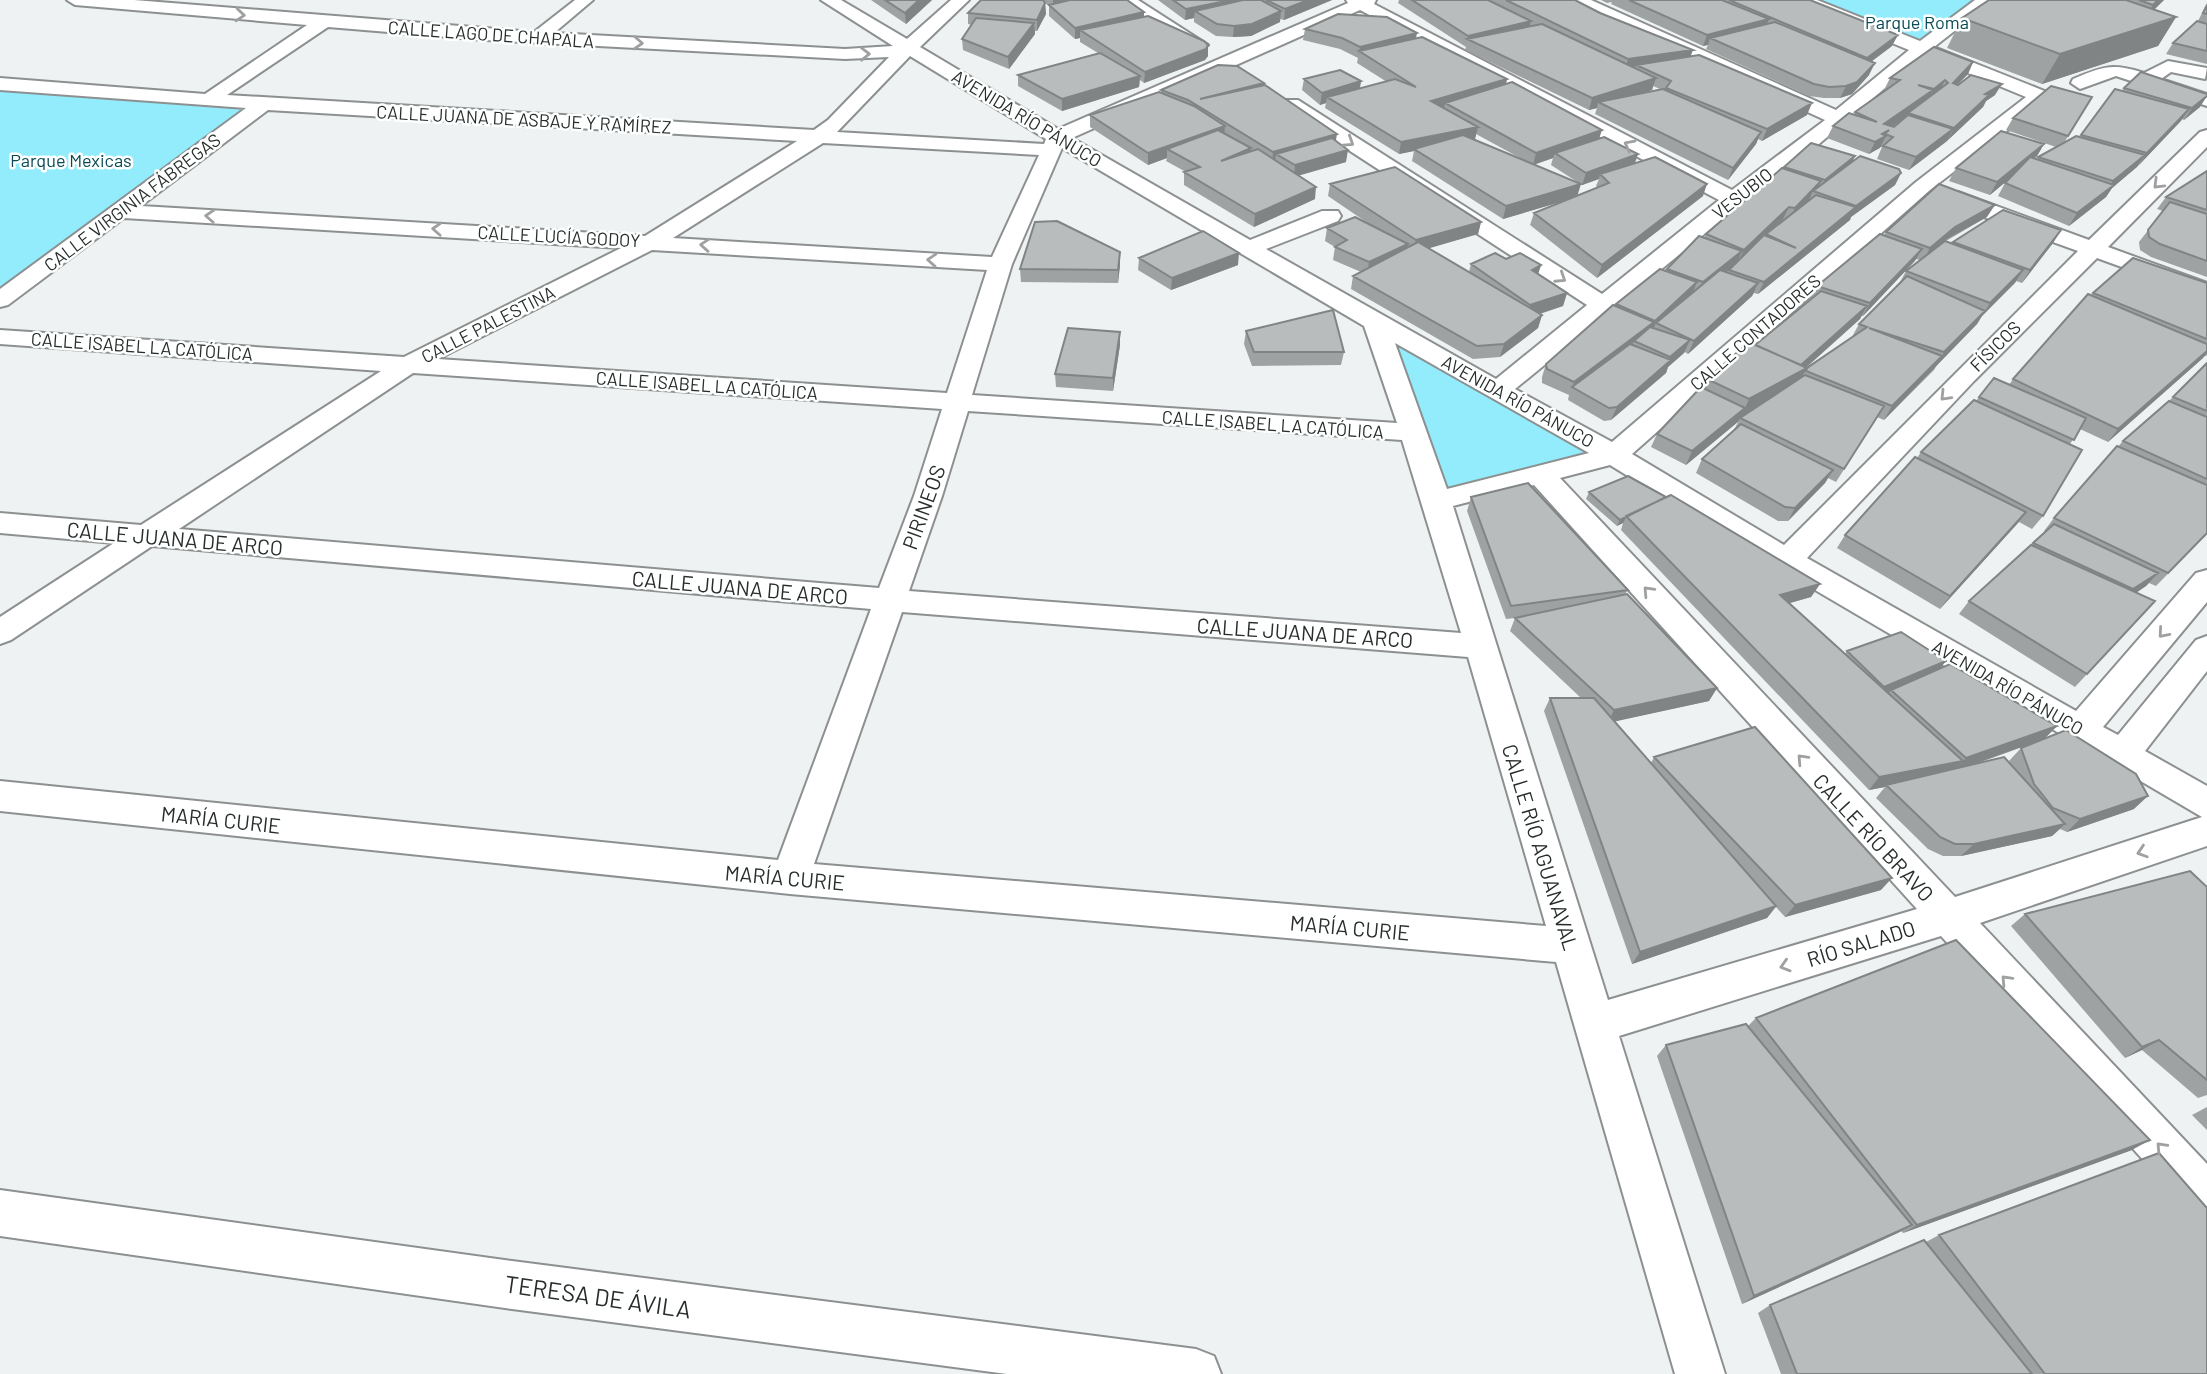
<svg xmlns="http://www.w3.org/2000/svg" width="2207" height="1374" font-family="Barlow,sans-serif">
	<rect width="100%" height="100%" fill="#eef2f3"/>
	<path fill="#93ecfc" d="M1801,0H1985L1922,48Z
		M0,84L264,104L0,301Z
		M1375,322L1614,455L1437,501Z"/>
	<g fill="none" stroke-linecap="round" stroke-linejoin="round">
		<defs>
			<path id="minor" d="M67,0H134L534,32L575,0H593L554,33L845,49L893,46L821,0H841L907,39L951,0H969L920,47L1058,129L1348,3L1346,0H1376L1374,4L1732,190L1825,120L1571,4L1569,0H1591L1836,110L1909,50L1796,4L1794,0H1817L1920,41L1975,0H1994L1934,47L2047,92L2049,96L2047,100L1930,190L1632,454L1784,545L2078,251L1942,202L1939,197L1942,192H1958L2089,240L2200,132L2207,130V147L2108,247L2207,283V298L2097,258L1974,381L1807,558L2076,711L2196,573L2207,570V602L2103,727L2118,735L2196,640L2207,636V671L2145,751L2207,786V846L1980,923L2207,1164V1220L2191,1213L1941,936L1619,1036L1725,1374H1675L1556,962L790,894L0,811V781L778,860L871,609L152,546L11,640L0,644V617L114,543L0,533V513L141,525L381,371L0,344V330L404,357L621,248L124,218L8,305L0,307V289L246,108L0,90V78L205,94L307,25L75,5ZM1360,10L1719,200L1602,294L1298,100H1284L1281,104L1284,108L1587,305L1496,379L1266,249L1338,221L1341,216L1338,211H1322L1250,240L1072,138ZM328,27L485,40L845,59L889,57L828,120L814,130L227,95ZM1924,55L2026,97L1916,182L1612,442L1515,389L1741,204L1813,149ZM910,56L1046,139L1044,144L837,132ZM268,110L797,141L645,236L141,206ZM823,143L1039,155L992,257L673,238ZM1062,148L1364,326L1397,423L972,395L1012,264ZM652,250L987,270L947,393L438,359ZM1395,343L1589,453L1447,489ZM413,373L942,409L914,496L879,588L179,529ZM968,411L1402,440L1461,633L909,591L942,496ZM1610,465L1776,567L2202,817L1955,897L1560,478ZM1534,485L1917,909L1608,1000L1453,506ZM902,612L1468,657L1546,926L814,864Z
				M1118,0H1138L1208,45L1199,50L1193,49Z
				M2168,61L2207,68L2205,79L2171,72L2161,79L2207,94V106L2116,76L2080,89L2071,83L2073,79C2104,66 2112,63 2144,73Z
				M0,1190L512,1261L1196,1349L1214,1356L1221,1374H1007L512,1309L0,1236Z"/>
		</defs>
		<use href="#minor" stroke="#8d9091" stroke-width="4"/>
		<use href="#minor" fill="#fff" fill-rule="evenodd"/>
	</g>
	<path fill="#9ea2a3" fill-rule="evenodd" d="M871,0H932L906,24Z
		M981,0H1127L1144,17L1208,56L1205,60L1144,83L1140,80L1139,87L1062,111L1018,86V75L1098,53L1080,42V38L1075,39L1049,16V6L1045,3L1046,14L1037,31H1035V34L1009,69L963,50L962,39L972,25L968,24V13Z
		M1158,0H1332L1284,20L1280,19V22L1251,36L1233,37L1216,36L1194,22V18L1185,20Z
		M1399,0H1575L1691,56L1807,115L1762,141L1758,139L1756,144L1728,180L1595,114L1597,108L1589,110L1465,50L1466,47L1398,3ZM1653,86L1660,89L1642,93L1652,90Z
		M1601,0H1810L1892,46L1871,62L1869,75L1852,94L1840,98H1824L1809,96L1706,49L1708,45L1703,46L1611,4L1612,2L1607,3Z
		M1989,0H2164L2154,9L2176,17L2158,46L2042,84L1947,48L1962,18Z
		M2207,3V64L2166,54L2173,43L2198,21Z
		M1305,29L1416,38L1507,79L1506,84L1599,139L1635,163L1703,196L1597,278L1530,225L1534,213L1567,200L1503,219L1412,161L1414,151L1399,154L1325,108L1326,103L1320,105L1302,90L1304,79L1361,81L1360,88L1387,82L1357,63L1358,58L1340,49L1303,40ZM1476,134L1529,163L1473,139H1475ZM1553,158L1551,165L1582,185L1599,179L1596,186L1597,187L1577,195L1533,165Z
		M1973,62L1968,74L1957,85L1995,95L1986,101L1983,107L1947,141L1909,170L1877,159L1882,147H1880L1869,154L1827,138L1833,126L1854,114L1855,112L1886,90H1884L1890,78Z
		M1264,85L1336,141L1346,162L1299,175L1315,199L1254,227L1184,185V172H1186L1166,161L1167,158L1148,165L1090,127V115L1161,93V90Z
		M2124,88L2200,107L2184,120L2182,119L2139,165L2112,188L2106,197L2069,226L1998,196L2005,183L2013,175L1990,195L1949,181L1956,168L2044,144L2037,156L2033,158L2037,160L2038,157L2056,147L2006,130L2013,118L2092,97L2064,143L2080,137L2115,89L2122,91Z
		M1853,161L1901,173L1895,185L1851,217L1850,220L1758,294L1754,293L1752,296L1688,354L1685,352L1668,367L1666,373L1611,420L1604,421L1568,400L1569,395L1542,383V377L1546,364L1615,306L1616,304L1666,271L1704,238L1706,234L1783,169L1784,167Z
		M2207,171V277L2151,257L2140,250L2139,242L2163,211L2157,209L2166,197Z
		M1330,184L1481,222L1478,234L1428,248L1469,272L1471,264L1506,259L1541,265L1538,274L1567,293L1563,306L1540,314L1542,315L1538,328L1500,357L1473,359L1351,289L1353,276L1361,272L1333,260L1335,247L1325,241L1327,228H1375L1328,196Z
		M1987,217L1946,241L1953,244V242L2061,230L2053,243L2022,283L2016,281L1982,316L1977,324L1937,365L1934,370L1884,420L1877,417L1836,482L1828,478L1825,483L1788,521H1778L1696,473L1702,459L1734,430L1740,418L1739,421L1686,465L1651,447L1657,434L1703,388L1707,379L1755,345L1810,299L1817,286L1884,235L1886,232ZM1916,259L1920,260L1906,271L1899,284L1859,324L1852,337L1807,367L1860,319L1861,316H1863Z
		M1120,252V265L1118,283L1021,282L1020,269Z
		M1139,258L1238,265L1171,290L1138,270Z
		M2207,283V355L2206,356H2205L2108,442L2080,429L2070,444L2043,516L2032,529L2019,522L1940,609L1837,548L1845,535L1917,458L1921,452L1976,401L1979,397L2009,385L2013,379L2093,293Z
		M1246,331L1344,352L1341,365L1252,366L1244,344Z
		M1120,332V345L1113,391L1056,387L1055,374Z
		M2207,363V534L2156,586L2149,583L2146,586L2136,593L2155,601L2075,687L1959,614L1969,601L2045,532L2044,531L2054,518L2123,441L2169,401Z
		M1589,492L1820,584L1811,597L1790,603L1845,654L1847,651L1940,668L2057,726L2044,739L2134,809L2067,832L2060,829L2052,836L1961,856H1943L1928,849L1876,798L1885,787L1869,790L1621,530L1623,523L1617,526L1586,499ZM2044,739L2021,748L2009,761L2010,763L1973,765Z
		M1471,497L1628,590L1625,594L1717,688L1709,701L1615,721L1651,763L1654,757L1881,890L1785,917L1776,907L1767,918L1632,964L1544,711L1550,698H1581L1510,631L1515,618L1506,619L1467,511Z
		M2207,887V1095L2198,1098L2142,1050L2125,1058L2011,926L2025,914Z
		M1756,1018L2132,1150L1903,1233L1901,1231L1742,1304L1657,1056L1666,1045L1748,1026Z
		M2207,1107V1130L2192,1115Z
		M1939,1235L2207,1374H1781L1758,1313L1770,1305L1926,1242Z"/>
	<path fill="#818484" d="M919,0H932L906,24L905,13Z
		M1053,0H1089L1053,9Z
		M1231,0H1252L1195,11L1194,18L1185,20L1186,9Z
		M1308,0H1332L1284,20L1285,9Z
		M2158,0H2164L2143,21L2153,5Z
		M1045,3L1046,14L1037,31V20Z
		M1281,11L1280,22L1251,36L1233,37L1234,26Z
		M1144,12V23L1080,30V38L1075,39V28Z
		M2176,17L2158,46L2042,84L2060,54Z
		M1769,19L1765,30L1710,38L1708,45L1703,46L1707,35Z
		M1531,21L1528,32L1468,39V36Z
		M1034,23L1035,34L1009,69L1008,57Z
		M1417,33L1415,44L1359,51L1358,58L1360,47Z
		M1898,35L1892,46L1861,69L1867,58Z
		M1208,45V56L1205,60L1144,83L1145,72Z
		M1693,50L1689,61L1636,65L1634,69L1625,71L1628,59Z
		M1973,62L1968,74L1947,95L1953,83Z
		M1875,63L1869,75L1852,94L1840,98L1846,86Z
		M1140,76L1139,87L1062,111V99Z
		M1656,78L1652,90L1605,105L1598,102L1597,108L1589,110L1592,98Z
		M1507,79L1504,91L1445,103L1444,109L1431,101Z
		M1945,80L1939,92L1928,100L1934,89Z
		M1361,81L1359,92L1327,97L1326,103L1320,105L1322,93Z
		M1264,83L1263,94L1200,99Z
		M2002,84L1995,95L1986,101L1983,107L1948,140L1954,128L1985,94Z
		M1933,90L1927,102L1908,113L1907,116L1879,136L1884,124Z
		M2207,96L2200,107L2184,120L2192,108Z
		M1812,103L1807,115L1762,141L1767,129Z
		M2189,109L2181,121L2139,165L2147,153Z
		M1225,126L1224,138L1167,149V158L1148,165V153Z
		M1478,127L1475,139L1417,151L1414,149V151L1399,154L1401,142Z
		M1953,129L1947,141L1909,170L1916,157Z
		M1602,130L1598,142L1555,153L1553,158L1533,165L1536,153Z
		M1889,130L1885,134L1883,137L1886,136L1880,148L1869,154L1875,142L1882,134Z
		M1761,132L1756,144L1728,180L1733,168Z
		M1337,134L1335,146L1276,154L1275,163L1272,164L1273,152Z
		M2044,144L2037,156L1990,195L1997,182Z
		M1251,148L1250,160L1221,161Z
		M1348,150L1346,162L1294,177L1295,165Z
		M1638,154L1634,166L1600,174L1599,179L1582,185L1586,173Z
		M2145,155L2137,167L2112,188L2106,197L2069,226L2077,213L2107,190L2113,181Z
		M1855,156L1850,168L1819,192L1825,180Z
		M1901,173L1895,185L1851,217L1850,220L1758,294L1764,282L1854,208L1856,206Z
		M1821,181L1816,192L1813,191L1809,200L1789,221L1795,208Z
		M1581,184L1577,197L1503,219L1506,206Z
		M1707,184L1703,196L1597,278L1602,265Z
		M1316,187L1315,199L1254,227L1255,214Z
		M1995,205L1987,217L1947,239L1923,261L1930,248L1955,227Z
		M1789,207L1783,219L1767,234H1766L1765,237L1738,262L1744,250Z
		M1481,222L1478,234L1413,253L1416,240Z
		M2061,230L2053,243L2022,283L2030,270Z
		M1408,244L1405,256L1367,275L1369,262Z
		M1922,249L1915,261L1863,316L1870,303Z
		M1742,251L1737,263L1697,295L1703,282Z
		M1120,252V265L1118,283V270Z
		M1239,253L1238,265L1171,290L1172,278Z
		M1541,265L1537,277L1532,270Z
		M2023,270L2015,283L1982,316L1977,324L1884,420L1892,406L1942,357L1944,352L1985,311L1990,303Z
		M1697,282L1692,295L1656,323L1653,330L1634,341L1630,349L1573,387L1574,382L1654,322Z
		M1758,283L1752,296L1688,354L1694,341Z
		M1567,293L1563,306L1526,318L1530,305Z
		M1867,306L1860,319L1804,369L1807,368L1797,387L1740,418L1739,421L1686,465L1692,451L1745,408L1749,399L1797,369Z
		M1542,315L1538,328L1500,357L1504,344Z
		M1120,332V345L1113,391V378Z
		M1690,340L1684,353L1668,367L1666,373L1611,420L1617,407L1667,364L1670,357Z
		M2207,351V353L2202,359L2108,442L2118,429Z
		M1833,470L1825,483L1788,521L1795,508Z
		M2026,512L2016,525L1940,609L1950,596Z
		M1626,517L1623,523L1617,526L1620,520Z
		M2158,573L2146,586L2121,603L2133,589Z
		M1820,584L1811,597L1772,608L1780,595Z
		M1946,661L1936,674L1891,690L1888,694L1874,700L1884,687Z
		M1717,688L1709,701L1608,723L1614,710Z
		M2057,726L2044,739L1954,771L1966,758Z
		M1963,761L1951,774L1886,785L1885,787L1869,790L1879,777Z
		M2148,796L2134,809L2067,832L2080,819Z
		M2065,824L2052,836L1961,856L1974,844Z
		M1892,878L1881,890L1785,917L1795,905Z
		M1776,906L1767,918L1632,964L1640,952Z
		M2159,1040L2142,1050L2125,1058L2142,1047Z
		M2150,1140L2132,1150L1903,1233L1917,1225Z
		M1912,1225L1898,1233L1742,1304L1754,1296Z"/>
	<path fill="#b8bcbd" stroke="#818484" stroke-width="2" d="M885,0H919L905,13Z
		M981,0H1043L1045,3L1037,20L968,13Z
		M1070,0H1127L1144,12L1075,28L1049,5Z
		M1173,0H1231L1186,9Z
		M1243,0H1261L1281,11L1252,24L1234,26L1217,24L1195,11Z
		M1266,0H1308L1285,9Z
		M1412,0H1488L1531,21L1468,36Z
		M1506,0H1575L1600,13L1693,50L1628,59Z
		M1629,0H1722L1769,19L1707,35Z
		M1729,0H1810L1898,35L1867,58Z
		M1989,0H2126L2176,17L2060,54L1962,18Z
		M2139,0H2158L2153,5Z
		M2207,5V14L2203,13Z
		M1338,14L1387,17L1417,33L1360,47L1342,38L1305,29Z
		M1148,16L1204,41L1208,45L1206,49L1145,72L1080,30Z
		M976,18L1034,23L1008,57L962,39Z
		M2197,21L2207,24V51L2173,43Z
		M1775,22L1875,63L1857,82L1846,86L1829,87L1814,84L1710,38Z
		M1542,24L1656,78L1592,98L1467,39Z
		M1422,37L1507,79L1431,101L1478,127L1401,142L1327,97L1395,79L1416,87L1359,51Z
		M1934,47L1973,62L1953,83L1958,85L1971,75L2002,84L1985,94L1989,95L1954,128L1908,113L1948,83L1945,80L1934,89L1918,85L1933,90L1884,124L1894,127L1908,115L1953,129L1916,157L1883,146L1893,137L1885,134L1889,130L1882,134L1886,136L1875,142L1833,126L1849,113L1877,122L1855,112L1900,80L1890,78Z
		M1100,53L1140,76L1062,99L1018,75Z
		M1699,55L1812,103L1767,129L1666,88L1671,81L1636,65Z
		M1218,65L1237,66L1264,83L1200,99L1265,85L1337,134L1273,152L1188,100L1161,90Z
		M1340,70L1361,81L1322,93L1304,79Z
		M2141,72L2207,94V96L2192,108L2124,88Z
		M1512,82L1602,130L1536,153L1445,103Z
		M2051,86L2092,97L2068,136L2013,118Z
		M1663,89L1761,132L1733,168L1598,102Z
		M2115,89L2189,109L2147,153L2081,135Z
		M1159,92L1194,106L1225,126L1148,153L1090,115Z
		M1218,130L1251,148L1221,161L1258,149L1316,187L1255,214L1184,172L1200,167L1167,149Z
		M2001,131L2044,144L1997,182L1956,168Z
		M1463,135L1581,184L1506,206L1414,149Z
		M2076,136L2145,155L2113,181L2038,157Z
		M1604,137L1638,154L1586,173L1555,153Z
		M1332,138L1348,150L1295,165L1276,154Z
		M1811,143L1855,156L1825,180L1784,167Z
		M1860,156L1899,169L1901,173L1856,206L1813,191Z
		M1655,157L1707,184L1602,265L1534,213L1609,183L1600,174Z
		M2030,157L2114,185L2077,213L2005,183Z
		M1395,167L1481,222L1416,240L1330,184Z
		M1782,168L1821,181L1795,208L1789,207L1744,250L1706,234Z
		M2207,171V210L2166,197Z
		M1939,184L1995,205L1955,227L1930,248L1886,232Z
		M1816,195L1856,207L1764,282L1729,270L1764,235L1796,248L1766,234Z
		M2170,202L2207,214V261L2160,244L2149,237L2148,230Z
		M2003,210L2061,230L2030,270L1953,242Z
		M1355,217L1408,244L1369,262L1335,247L1347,240L1327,228Z
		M1057,221L1120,252L1118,270L1020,269L1035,222Z
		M1203,231L1239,253L1172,278L1139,258Z
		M1880,234L1922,249L1870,303L1817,286Z
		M1699,236L1742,251L1703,282L1667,269Z
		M1945,241L2023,270L1990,303L1906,271Z
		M1418,242L1542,315L1504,344L1477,346L1353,276Z
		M1495,253L1506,259L1520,253L1541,265L1532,270L1567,293L1530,305L1471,264Z
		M2133,258L2207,283V339L2093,293Z
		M1660,269L1697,282L1655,321L1616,304Z
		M1720,270L1758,283L1694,341L1656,323Z
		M1907,276L1985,311L1944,352L1869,328L1942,356L1892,406L1806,371L1807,368L1867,327L1859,324Z
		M1821,291L1867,306L1801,365L1755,345Z
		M2088,294L2207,344V351L2118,429L2013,379Z
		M1613,305L1654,322L1574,382L1547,369L1546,364Z
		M1333,310L1344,352H1254L1246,331Z
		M1650,327L1690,340L1670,357L1634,341Z
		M1068,328L1120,332L1113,378L1055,374Z
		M1749,342L1807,368L1749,399L1707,379Z
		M1630,344L1671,360L1617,407L1609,408L1572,387Z
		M2207,363V411L2173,397Z
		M1805,375L1884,406L1844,469L1740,418Z
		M1994,378L2086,418L2074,440L1979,397Z
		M1701,387L1745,408L1692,451L1657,434Z
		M1974,400L2082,450L2043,516L1921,452Z
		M2169,401L2207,417V479L2123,441Z
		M1741,424L1833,470L1795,508L1785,507L1702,459Z
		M2117,446L2207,485V533L2168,573L2054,518Z
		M1915,457L2026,512L1950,596L1845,535Z
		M1628,476L1666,497L1620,520L1589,492Z
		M1528,483L1628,590L1511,606L1471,497Z
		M1671,495L1820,584L1780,595L1963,761L1879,777L1626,516Z
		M2054,524L2158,573L2133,589L2033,543Z
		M2031,545L2155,601L2087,674L1969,601Z
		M1627,594L1717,688L1614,710L1515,618Z
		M1901,632L1946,661L1884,687L1847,651Z
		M1950,664L2057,726L1966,758L1891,690Z
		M1550,698H1594L1776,906L1640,952Z
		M1755,727L1892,878L1795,905L1654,757Z
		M2066,730L2136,774L2148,796L2080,819L2053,808L2034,784L2021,748Z
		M2004,757L2065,824L1974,844H1955L1940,837L1886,785Z
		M2190,871L2207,887V1080L2159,1040L2142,1047L2025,914Z
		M1956,940L2150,1140L1917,1225L1756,1018Z
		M1746,1024L1912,1225L1754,1296L1666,1045Z
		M2159,1153L2207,1208V1374H2045L1939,1235Z
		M1924,1240L2032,1374H1797L1770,1305Z"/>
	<defs><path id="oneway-chevron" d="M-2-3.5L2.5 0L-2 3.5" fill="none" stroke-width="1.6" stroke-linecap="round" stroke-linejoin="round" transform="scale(1.75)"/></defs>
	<g stroke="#9fa0a0">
		<use href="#oneway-chevron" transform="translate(240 15) rotate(5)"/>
		<use href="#oneway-chevron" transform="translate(638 43) rotate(3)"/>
		<use href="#oneway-chevron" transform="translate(865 54) rotate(-1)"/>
		<use href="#oneway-chevron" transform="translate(1349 142) rotate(33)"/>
		<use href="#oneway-chevron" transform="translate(1629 145) rotate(-152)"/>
		<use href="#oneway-chevron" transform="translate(2158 184) rotate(135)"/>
		<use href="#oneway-chevron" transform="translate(210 216) rotate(-177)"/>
		<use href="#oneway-chevron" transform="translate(437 229) rotate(-177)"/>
		<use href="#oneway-chevron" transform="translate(705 245) rotate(-176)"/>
		<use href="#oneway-chevron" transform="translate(932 260) rotate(-176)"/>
		<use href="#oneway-chevron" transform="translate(1561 278) rotate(33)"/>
		<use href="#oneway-chevron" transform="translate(1945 396) rotate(134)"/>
		<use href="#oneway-chevron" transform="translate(1648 591) rotate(-133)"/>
		<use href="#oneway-chevron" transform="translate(2163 633) rotate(131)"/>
		<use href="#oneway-chevron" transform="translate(1802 759) rotate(-133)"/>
		<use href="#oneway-chevron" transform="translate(2142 852) rotate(162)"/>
		<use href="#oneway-chevron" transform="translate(1785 966) rotate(163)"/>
		<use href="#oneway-chevron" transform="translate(2006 980) rotate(-133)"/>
		<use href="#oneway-chevron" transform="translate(2161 1147) rotate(-133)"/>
	</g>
	<g text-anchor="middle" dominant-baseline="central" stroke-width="5" stroke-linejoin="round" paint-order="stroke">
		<g font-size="18" fill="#0a4a54" stroke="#feffff">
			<text x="1917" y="22">Parque Roma</text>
			<text x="71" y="160">Parque Mexicas</text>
		</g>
		<g font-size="18" fill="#2a2c2c" stroke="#feffff">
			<text transform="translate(491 34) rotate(4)">CALLE LAGO DE CHAPALA</text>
			<text transform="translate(1027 118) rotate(31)">AVENIDA RÍO PÁNUCO</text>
			<text transform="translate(524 119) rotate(3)">CALLE JUANA DE ASBAJE Y RAMÍREZ</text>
			<text transform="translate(1742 193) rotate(-38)">VESUBIO</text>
			<text transform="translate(132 202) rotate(-37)">CALLE VIRGINIA FÁBREGAS</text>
			<text transform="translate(559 236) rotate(3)">CALLE LUCÍA GODOY</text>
			<text transform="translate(488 324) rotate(-27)">CALLE PALESTINA</text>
			<text transform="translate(1755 332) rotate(-41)">CALLE CONTADORES</text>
			<text transform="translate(142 346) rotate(4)">CALLE ISABEL LA CATÓLICA</text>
			<text transform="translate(1995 346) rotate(-45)">FÍSICOS</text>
			<text transform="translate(707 385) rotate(4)">CALLE ISABEL LA CATÓLICA</text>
			<text transform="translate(1518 401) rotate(29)">AVENIDA RÍO PÁNUCO</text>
			<text transform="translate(1273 424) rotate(4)">CALLE ISABEL LA CATÓLICA</text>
			<text transform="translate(2008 687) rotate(30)">AVENIDA RÍO PÁNUCO</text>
		</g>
		<g font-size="21" fill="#2a2c2c" stroke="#feffff">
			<text transform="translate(923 507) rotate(-70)">PIRINEOS</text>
			<text transform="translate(175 538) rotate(5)">CALLE JUANA DE ARCO</text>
			<text transform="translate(740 587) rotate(5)">CALLE JUANA DE ARCO</text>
			<text transform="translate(1305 632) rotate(4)">CALLE JUANA DE ARCO</text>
			<text transform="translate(221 819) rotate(6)">MARÍA CURIE</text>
			<text transform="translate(1874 837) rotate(47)">CALLE RÍO BRAVO</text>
			<text transform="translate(1541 847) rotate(73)">CALLE RÍO AGUANAVAL</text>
			<text transform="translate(785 877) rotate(5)">MARÍA CURIE</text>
			<text transform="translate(1350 927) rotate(5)">MARÍA CURIE</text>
			<text transform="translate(1861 943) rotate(-17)">RÍO SALADO</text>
		</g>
		<g font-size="24" fill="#2a2c2c" stroke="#feffff">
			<text transform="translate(598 1296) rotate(8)">TERESA DE ÁVILA</text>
		</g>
	</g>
</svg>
